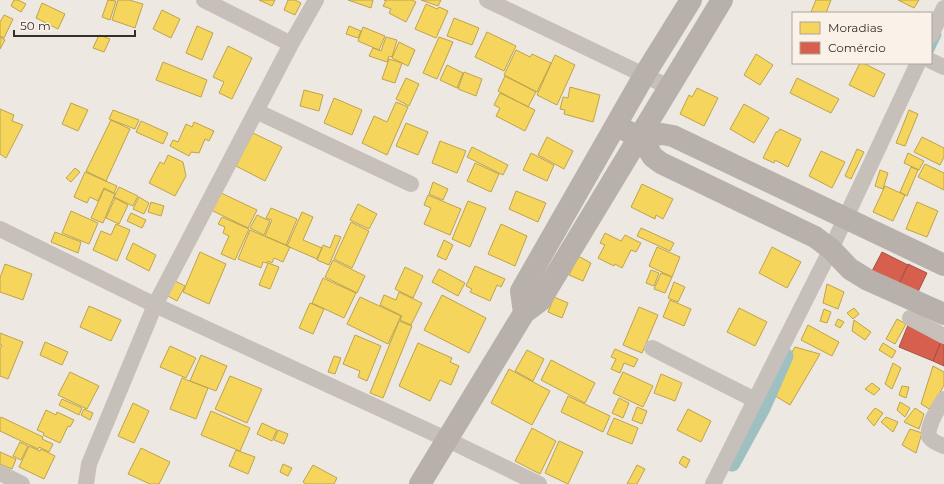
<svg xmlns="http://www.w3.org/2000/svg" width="944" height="484" font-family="Montserrat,sans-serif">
	<rect width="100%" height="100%" fill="#eee8e2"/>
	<path fill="#f6d55c" stroke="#bda34c" d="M14,0H18L26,4L21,12L11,6Z
		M108,0L116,1L110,20L102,17Z
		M118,0H129L143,4L135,28L112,20Z
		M259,0H275L272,6Z
		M288,0H295L301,3L295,15L284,10Z
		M348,0H373L371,8Z
		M384,0H412L416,2L406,22L389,13L391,9L383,6L386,1Z
		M421,0H441L438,6Z
		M816,0H831L826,13L811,12Z
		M898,0H919L914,8Z
		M42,3L65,14L58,29L36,18Z
		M426,4L437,9L439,7L448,11L436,38L415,29Z
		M162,10L180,19L171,38L153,29Z
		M4,15L13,19L4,38L0,36V22Z
		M454,18L479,28L472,45L447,36Z
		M197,26L213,33L202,60L186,53Z
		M349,26L361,31L358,38L346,34Z
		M363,27L385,36L379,50L358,41Z
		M487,32L516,46L504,71L475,57Z
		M99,35L110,39L104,52L93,48Z
		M0,37L5,40L0,49Z
		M386,37L397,40L392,57L389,56L387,62L369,56L373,48L381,51Z
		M439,37L453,42L437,79L423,73Z
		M399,42L415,50L408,66L392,58Z
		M228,46L252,58L232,99L219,93L224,82L213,77Z
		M516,50L530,57L532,54L551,63L537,92L504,75Z
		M756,54L773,65L760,85L744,75Z
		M555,55L575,65L557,105L537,95Z
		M389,59L402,63L395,83L382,79Z
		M163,62L207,80L201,97L156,80Z
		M860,63H863L885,74L874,97L849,85Z
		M447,65L463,73L457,88L440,80Z
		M464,72L482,79L476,96L458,89Z
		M505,76L536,92L528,107L498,91Z
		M406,78L419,84L409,106L396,99Z
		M797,78L839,99L831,113L790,93Z
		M570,87L600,95L593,122L564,114L565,110L560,109L563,97L568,98Z
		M697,88L718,98L704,126L680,114L689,95L692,97Z
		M304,90L323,95L319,111L300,106Z
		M500,93L535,110L525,131L496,116L500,108L494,105Z
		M334,98L362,110L352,135L324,123Z
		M396,102L408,107L387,155L362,143L374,116L387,122Z
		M71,103L88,110L78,131L62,124Z
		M744,104L769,118L754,143L730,129Z
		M0,109L14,115L12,121L23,125L6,158L0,154Z
		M113,110L139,120L135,129L109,119Z
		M909,110L918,114L905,146L896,143Z
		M111,120L130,129L106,181L86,171Z
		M141,121L168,133L163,144L136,132Z
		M194,122L214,131L209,141L205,139L199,153L191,152L189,156L170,146L173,140L178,142L186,124L192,127Z
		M406,123L428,132L418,155L396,146Z
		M780,129L801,139L788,167L775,160L774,163L763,158L776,132H778Z
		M253,133L282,147L265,181L236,166Z
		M547,137L573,151L564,169L538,155Z
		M922,137L944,148V157L940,165L914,152Z
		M440,141L466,151L457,173L432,163Z
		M472,147L508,165L503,175L467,157Z
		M857,149L864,152L851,179L845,176Z
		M821,151L845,162L832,188L809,176Z
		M531,153L554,165L547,181L523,170Z
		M908,153L924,161L919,170L904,163Z
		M168,155L183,162L186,176L175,196L149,183L160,162L164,164Z
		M475,163L499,174L491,192L467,181Z
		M925,164L944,173V190L918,177Z
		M911,167L918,170L907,196L900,192Z
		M75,168L80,172L71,182L66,178Z
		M880,170L888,173L883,189L875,186Z
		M85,172L117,186L114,193L104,188L98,201L90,197L87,203L74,197Z
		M433,182L448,189L443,200L429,194Z
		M642,184L673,199L663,219L656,215L655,219L631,207Z
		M885,186L905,195L893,221L873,212Z
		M119,187L138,196L133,206L114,197Z
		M104,189L115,194L103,223L91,218Z
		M516,191L546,203L538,222L509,209Z
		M219,192L257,210L248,228L211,210Z
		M428,195L461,209L450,235L424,224L431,208L424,205Z
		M139,197L149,203L144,214L133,209Z
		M115,198L128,205L119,224L106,218Z
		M468,201L486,208L470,247L452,239Z
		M151,202L164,206L161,216L148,212Z
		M917,202L938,211L927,237L906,229Z
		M358,204L377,214L369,229L350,220Z
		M271,208L297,219L286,245L265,236L272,220L266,218Z
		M71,211L98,223L89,244L62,233Z
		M302,212L313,217L303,240L322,248L317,259L287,246Z
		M131,213L146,220L142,228L127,221Z
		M257,215L270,221L264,235L250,228Z
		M222,217L249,229L235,260L221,254L229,236L223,233L225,227L218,224Z
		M351,222L369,231L352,268L334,259Z
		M116,224L130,230L117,261L93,250L101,231L111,235Z
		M501,224L527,236L515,266L488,254Z
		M641,228L674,243L670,251L637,236Z
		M250,230L290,247L283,262L274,258L272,263L268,261L267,263L263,262L261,268L238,259Z
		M55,232L81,242L78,253L51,242Z
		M605,233L621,241L625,235L641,243L636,252L631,250L622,268L615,264L614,266L598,258L605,245L600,243Z
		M335,235L341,237L329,265L317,260L323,245L330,248Z
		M444,240L453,245L446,260L437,256Z
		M133,243L156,255L149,271L126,259Z
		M657,247L680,257L672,277L649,266Z
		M772,247L801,262L787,288L759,273Z
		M200,252L226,264L209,304L183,292Z
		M578,256L591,263L583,281L569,275Z
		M333,260L365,276L357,293L325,277Z
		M268,263L279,267L270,289L259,285Z
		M5,264L32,274L23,300L0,292V278Z
		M475,266L505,279L501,287L497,285L490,301L470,292L472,289L466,286Z
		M405,267L423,276L413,298L395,289Z
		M439,269L465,283L458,296L432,282Z
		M651,270L659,273L654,286L646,283Z
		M661,273L672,277L665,293L654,289Z
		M323,278L356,293L344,318L312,303Z
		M175,281L185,286L177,301L168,296Z
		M674,282L685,287L678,302L668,298Z
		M827,284L844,292L838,309L823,303Z
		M399,292L422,303L411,325L400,320L402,316L380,305L384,295L396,300Z
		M442,295L486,318L469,353L424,330Z
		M360,297L401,316L388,344L347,324Z
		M554,297L568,303L562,318L548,312Z
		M670,300L691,309L684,326L663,317Z
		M310,303L324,309L313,334L299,328Z
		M89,306L121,320L111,341L80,327Z
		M639,307L658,315L642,353L623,345Z
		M739,308L767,322L755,346L727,332Z
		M854,308L859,314L853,319L847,313Z
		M824,309L831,312L827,323L820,321Z
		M838,319L844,322L840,328L835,325Z
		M897,319L906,324L895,344L886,339Z
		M854,320L871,332L865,340L852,331Z
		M399,321L412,326L383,398L370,393Z
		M808,325L839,342L832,356L801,340Z
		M0,333L23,342L8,379L0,376V349L2,345H0Z
		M355,335L381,346L367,381L358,377L360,371L343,364Z
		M45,342L68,352L62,365L40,355Z
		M418,343L452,358L450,362L459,366L451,385L440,380L430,401L399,386Z
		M883,343L896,351L892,358L879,350Z
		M170,346L196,358L186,378L160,367Z
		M795,347L820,354L790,405L769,392Z
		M615,349L638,359L634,367L624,363L620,373L611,369L616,359L611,357Z
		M527,350L544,359L533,381L515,371Z
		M201,355L227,366L216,391L190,381Z
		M334,356L341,358L335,374L328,372Z
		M551,360L595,383L585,403L541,380Z
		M893,363L901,368L892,389L885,384Z
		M933,366L944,372V385L931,410L921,404Z
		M509,369L550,391L532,425L491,403Z
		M70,372L99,386L87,409L58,395Z
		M623,372L653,386L643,407L613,393Z
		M661,374L682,383L675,401L654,393Z
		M230,376L262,389L247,423L215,409Z
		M182,378L208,388L196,419L170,409Z
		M872,383L880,389L874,395L865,389Z
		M902,386L909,387L906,398L899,395Z
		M568,396L610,416L603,432L561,412Z
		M619,398L629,403L623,418L612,413Z
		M62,399L82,408L79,415L59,405Z
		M900,402L910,408L905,417L897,410Z
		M133,403L149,411L134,443L118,436Z
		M637,407L647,411L642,424L632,420Z
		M875,408L883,413L874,426L867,418Z
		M915,408L924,414L919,429L904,422Z
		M84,409L93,413L90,420L81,415Z
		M688,409L711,421L701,442L677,430Z
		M46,410L56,415L57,412L74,420L70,427L68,426L60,443L43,435L44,433L37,430Z
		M211,411L250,428L240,451L201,435Z
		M1,417L43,437L42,439L53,444L49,452L39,447L38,449L0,431V419Z
		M886,417L898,422L893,432L881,422Z
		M614,418L638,428L632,444L607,434Z
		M262,423L277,430L272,441L257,434Z
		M532,428L556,441L540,474L515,461Z
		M910,429L922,433L916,453L902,445Z
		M278,430L288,434L284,444L274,440Z
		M559,441L583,452L568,484L545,473Z
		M20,442L28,446L21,460L13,456Z
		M29,446L40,451L41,449L55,456L44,479L19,467Z
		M141,448L170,462L159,484H150L128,474Z
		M236,450L255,457L248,474L229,466Z
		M0,452L16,459L12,469L0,464Z
		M683,456L690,460L686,468L679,463Z
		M283,464L292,468L288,476L280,472Z
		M313,465L337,478L334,484H306L303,482Z
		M637,465L645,469L637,484H627Z"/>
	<path fill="#d6604d" stroke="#a75142" d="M882,252L908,265L897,287L871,273Z
		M908,264L927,273L917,294L899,285Z
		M908,325L942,340L933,361L899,347Z
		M942,339L944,340V366L933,361Z"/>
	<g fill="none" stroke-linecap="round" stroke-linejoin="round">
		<path stroke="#9ec0c0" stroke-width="5" d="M931,52L939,35"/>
		<path stroke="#9ec0c0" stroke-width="17" d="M732,463L762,408L785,356"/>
		<path stroke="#c7c0ba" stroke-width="16" d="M204,0L291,44
			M487,0L669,87
			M931,35L944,8
			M931,61L944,67
			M256,111L411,184
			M0,229L155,305L446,439L539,484
			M910,318L944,336
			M652,348L755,400
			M944,399C939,407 924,430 930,438C933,442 939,444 944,446
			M0,473L22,484
			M86,484L89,464L155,305L291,44L316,0
			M713,484L831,249L918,63"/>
		<path stroke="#b7b0ab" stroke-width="22" d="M616,126L640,137L653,157L661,163L815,237L831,249L850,269L868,280L944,314
			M640,137L662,134L673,136L944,265
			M524,313L521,291L645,74L691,0
			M420,484L524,313L540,301L722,0"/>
	</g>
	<rect x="792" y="12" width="140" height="52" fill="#faf2e9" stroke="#aca39c"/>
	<rect x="800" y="22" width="20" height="12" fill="#f6d55c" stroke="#aca39c"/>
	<text x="828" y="32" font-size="12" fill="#382d28">Moradias</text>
	<rect x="800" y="42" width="20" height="12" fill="#d6604d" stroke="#aca39c"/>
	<text x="828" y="52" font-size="12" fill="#382d28">Comércio</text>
	<path d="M14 30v6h121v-6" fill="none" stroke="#382d28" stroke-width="2"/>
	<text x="20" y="30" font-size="12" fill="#382d28" stroke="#faf2e9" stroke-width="3" paint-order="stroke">50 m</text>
</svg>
